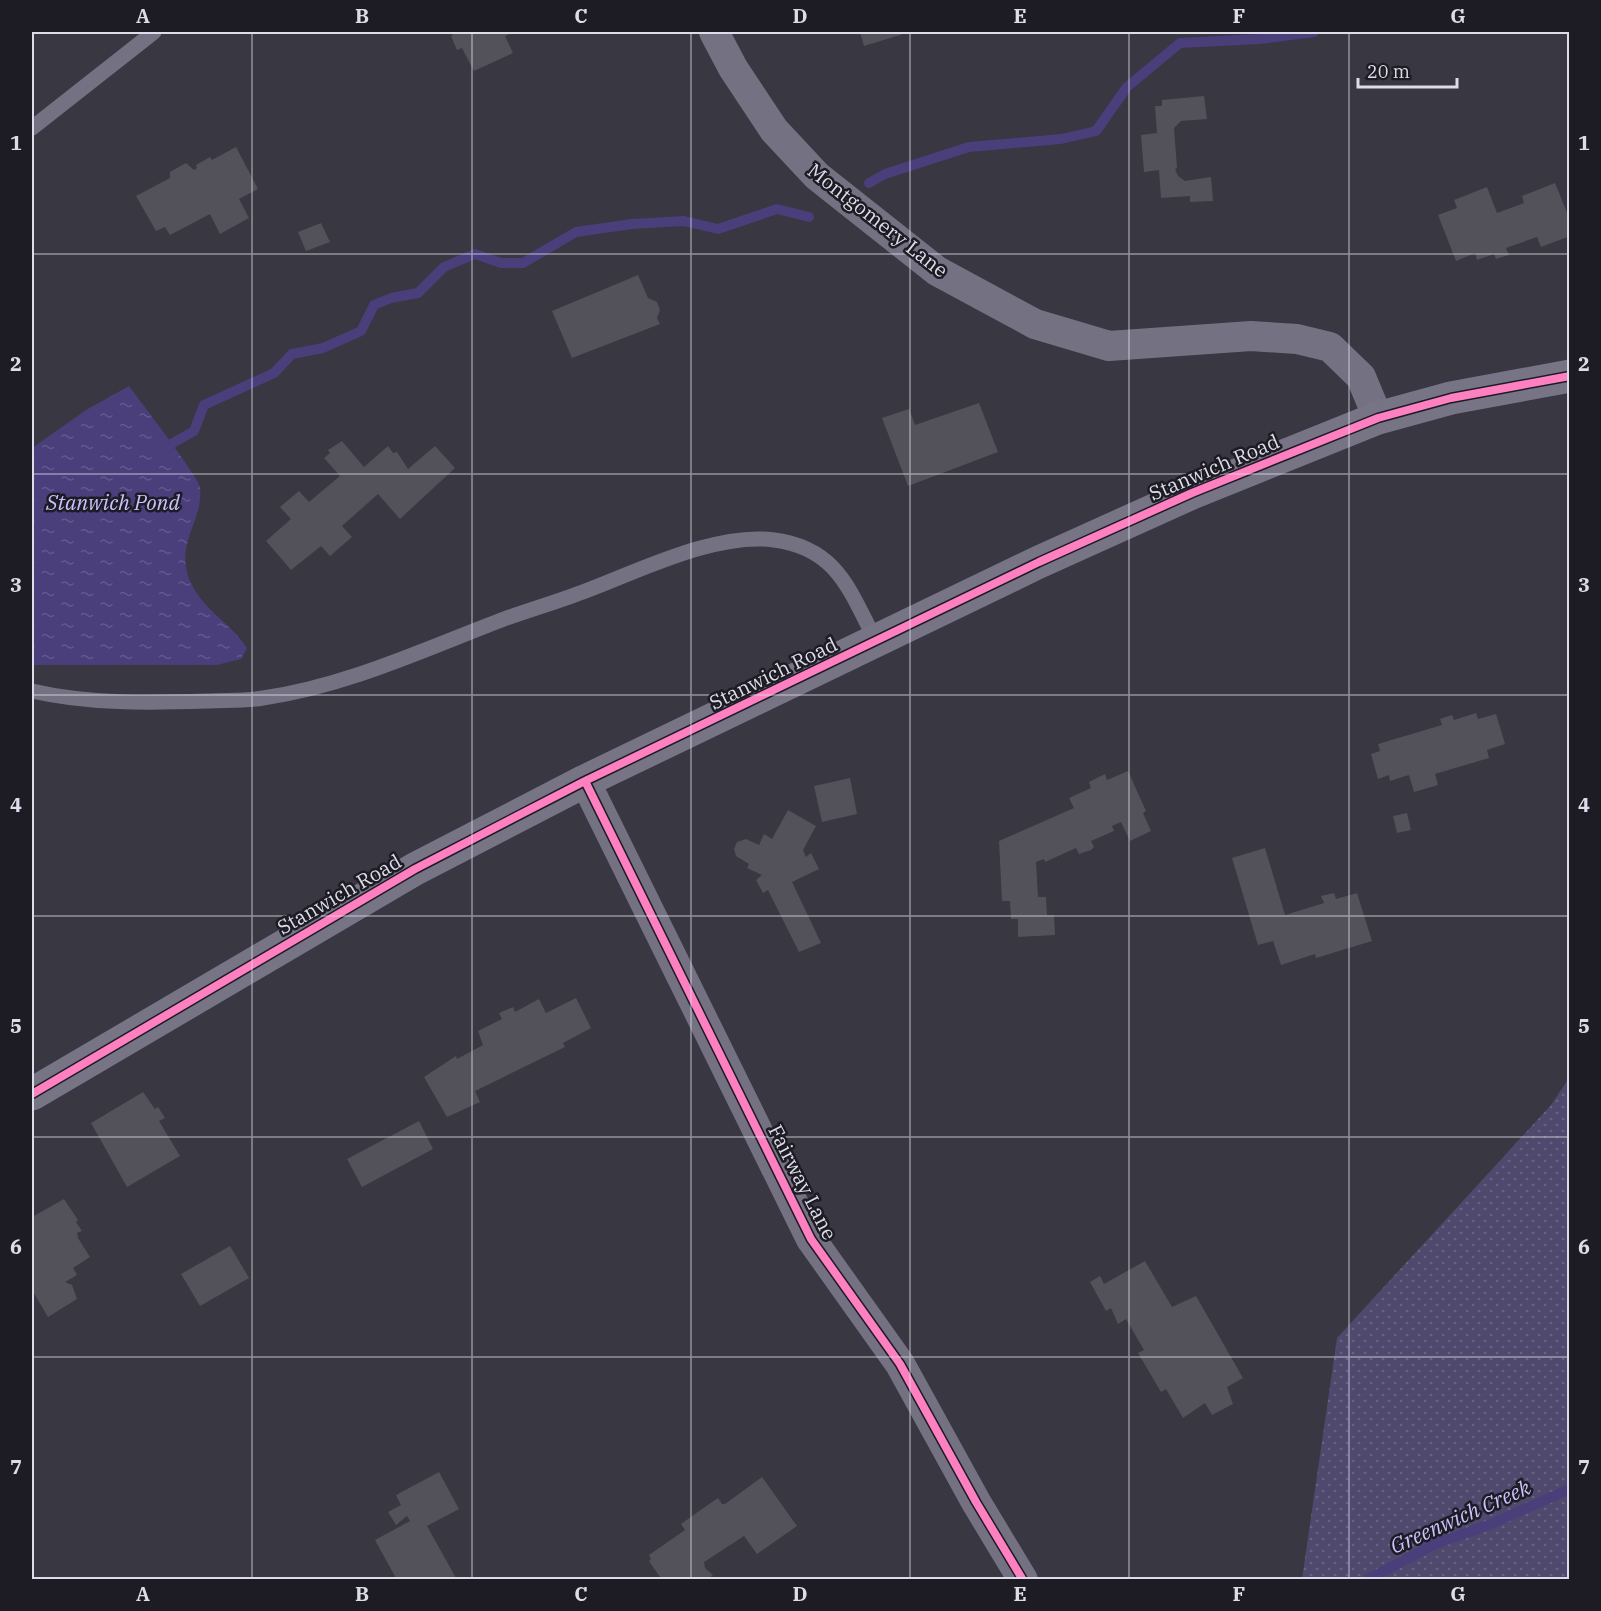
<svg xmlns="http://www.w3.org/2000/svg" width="1601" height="1611" font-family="'IBM Plex Serif',serif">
	<defs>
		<pattern id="grass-dots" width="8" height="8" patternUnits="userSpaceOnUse" patternTransform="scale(1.5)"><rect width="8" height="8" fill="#4e496d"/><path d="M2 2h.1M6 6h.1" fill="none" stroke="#676382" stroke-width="1.8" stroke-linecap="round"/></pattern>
		<pattern id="water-ripples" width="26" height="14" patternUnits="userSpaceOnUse" patternTransform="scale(1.5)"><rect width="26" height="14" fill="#4a3e7b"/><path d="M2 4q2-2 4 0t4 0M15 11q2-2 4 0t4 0" fill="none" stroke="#64598e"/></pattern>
	</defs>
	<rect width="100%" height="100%" fill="#383742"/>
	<path fill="url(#grass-dots)" d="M1569,1078V1579H1302L1337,1338L1551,1105Z"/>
	<path fill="url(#water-ripples)" d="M129,386C140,401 198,476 200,487C204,522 173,543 191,583C204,611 231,623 247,648L241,659L217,665H32V448L86,410Z"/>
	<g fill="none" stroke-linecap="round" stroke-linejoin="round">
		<path stroke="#4a3e7b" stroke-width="10" d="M869,183L885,174L969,147L1061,139L1096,131L1127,87L1180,43L1259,39L1314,32
			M159,451L194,431L204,405L274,373L292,354L323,348L361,331L374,305L391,298L418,293L444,267L475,254L501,263H523L576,232L632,224L684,221L718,229L777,209L809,217
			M1367,1580L1435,1544L1486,1526L1570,1489"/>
	</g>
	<path fill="#53525b" d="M455,32H514L505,36L513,53L474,71L462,48L457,50L451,36Z
		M860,32H910L864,46Z
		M1204,96L1207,119L1181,121L1174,128L1177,168L1175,169L1178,176L1185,181L1211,177L1213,201L1190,202V196L1161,198L1159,170L1144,172L1141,135L1157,133L1155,106H1162V100Z
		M236,147L258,189L239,199L249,218L220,234L210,214L170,235L165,227L156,231L136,196L170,178V172L186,163L194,170L197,168L196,165L210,157L212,160Z
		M1555,183L1570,220V236L1541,247L1537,237L1506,248L1509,255L1496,259L1494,254L1477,260L1475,253L1456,261L1438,215L1457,208L1454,200L1487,187L1497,213L1524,203L1522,196Z
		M321,223L330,242L306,251L298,232Z
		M638,275L648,298L657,302L660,310L657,318L660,324L572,358L552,311Z
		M979,403L998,452L908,486L882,418L909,409L915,425Z
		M342,441L364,467L388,446L393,453L397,452L408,469L435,446L455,468L400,519L378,494L342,526L352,537L330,556L321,546L291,570L266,541L291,519L280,507L299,491L309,502L340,476L324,458L330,453L328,450Z
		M1476,713L1478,719L1496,714L1505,744L1487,750L1489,758L1435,774L1438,785L1414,792L1409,775L1390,781L1389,775L1378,779L1371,754L1380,751L1378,744L1442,725L1440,719L1452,715L1454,720Z
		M1128,771L1146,811L1143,813L1151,831L1130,841L1121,822L1112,826L1114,831L1091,841L1094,847L1091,850L1079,854L1076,848L1045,862L1044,859L1036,862L1038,897H1046L1047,915H1054L1055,935L1018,937V919H1011L1010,901H1002L999,841L1074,808L1069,798L1091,788L1089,782L1105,774L1107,780Z
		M850,778L857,814L822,822L814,786Z
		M788,810L816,826L803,850L806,857L811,853L819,869L792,882L821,943L799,952L768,890L763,893L756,880L762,875L747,868L749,864L736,856L734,849L737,842L746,839L759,845L764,834L772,839Z
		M1407,813L1411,830L1397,833L1393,816Z
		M1265,848L1285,915L1324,903L1321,896L1334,893L1336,899L1357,893L1372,941L1316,958L1315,954L1281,965L1273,941L1258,945L1232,858Z
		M576,998L591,1028L563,1043L565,1047L475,1091L480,1102L447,1117L424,1077L456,1056L457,1059L483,1045L478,1031L502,1019L499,1013L513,1007L515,1012L539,999L546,1013Z
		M143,1092L155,1109L158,1107L165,1118L159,1121L180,1156L127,1187L91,1123Z
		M419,1121L433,1149L362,1187L347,1159Z
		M64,1199L78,1220L76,1222L82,1231L77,1233L78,1238L90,1257L73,1268L77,1275L65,1282L72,1285L77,1299L48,1317L32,1290V1217Z
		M230,1246L249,1278L200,1306L181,1274Z
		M1145,1261L1172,1307L1196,1296L1243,1378L1227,1387L1233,1404L1212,1415L1205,1403L1183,1418L1166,1389L1161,1392L1138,1353L1144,1350L1126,1319L1118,1324L1111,1308L1106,1311L1090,1282L1100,1276L1104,1284Z
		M439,1472L459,1509L427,1526L456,1578L397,1580L375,1540L410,1521L407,1516L396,1525L388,1512L401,1505L396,1495Z
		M762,1477L797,1526L757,1554L744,1536L704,1562L705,1568L713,1575L707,1580H662L649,1561L651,1559L649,1555L685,1530L681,1524L702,1509L718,1498L722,1504H725Z"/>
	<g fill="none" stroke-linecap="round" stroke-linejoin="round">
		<path stroke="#747282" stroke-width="15" d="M32,128L154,32
			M32,691C88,704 149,703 207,701C225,700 245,701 263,698C347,686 425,649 504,619C532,609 560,601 588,590C641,570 717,532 774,540C838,548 850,592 876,641"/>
		<path stroke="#747282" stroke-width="30" d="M714,32L733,68L774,130L817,176L937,271L1035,324L1109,346L1251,336L1297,339L1330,347L1361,377L1378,418
			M585,781L811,1239L900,1364L976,1502L1023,1580"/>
		<path stroke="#777486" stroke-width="33" d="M32,1094L415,869L585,781L1039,562L1192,493L1378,418L1451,398L1570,376"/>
		<defs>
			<path id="cycleway" d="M585,781L811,1239L900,1364L976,1502L1023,1580
				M32,1094L415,869L585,781L1039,562L1192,493L1378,418L1451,398L1570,376"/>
		</defs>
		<use href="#cycleway" stroke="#1d1c25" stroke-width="11"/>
		<use href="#cycleway" stroke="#ff80c0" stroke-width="8"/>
	</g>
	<path fill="none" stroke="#dddce9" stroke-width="1.5" stroke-opacity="0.55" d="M252,32V1580M472,32V1580M691,32V1580M910,32V1580M1129,32V1580M1349,32V1580M32,254H1570M32,474H1570M32,695H1570M32,916H1570M32,1137H1570M32,1357H1570"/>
	<g text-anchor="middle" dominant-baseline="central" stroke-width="5" stroke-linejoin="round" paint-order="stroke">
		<g font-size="20" fill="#dddce9" stroke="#1d1c25">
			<text transform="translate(878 220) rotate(38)">Montgomery Lane</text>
			<text transform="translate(1214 467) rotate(-23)">Stanwich Road</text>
			<text transform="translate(773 673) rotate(-26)">Stanwich Road</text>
			<text transform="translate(339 894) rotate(-30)">Stanwich Road</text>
			<text transform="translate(803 1182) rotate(63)">Fairway Lane</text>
		</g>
		<g font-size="21" font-style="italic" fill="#cac2fd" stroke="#1d1c25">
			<text x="113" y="502">Stanwich Pond</text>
			<text transform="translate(1460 1516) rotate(-24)">Greenwich Creek</text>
		</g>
	</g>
	<rect width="1601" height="1611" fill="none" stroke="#1d1c25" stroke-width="66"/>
	<path d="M1358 78v9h99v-9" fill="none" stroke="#dddce9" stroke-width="3"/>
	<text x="1367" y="78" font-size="18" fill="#dddce9" stroke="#1d1c25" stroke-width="4.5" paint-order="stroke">20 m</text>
	<rect x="33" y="33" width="1535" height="1545" fill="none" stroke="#dddce9" stroke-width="2"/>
	<g font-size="20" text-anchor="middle" font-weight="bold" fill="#dddce9">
		<text x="143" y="23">A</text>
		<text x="362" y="23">B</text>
		<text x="581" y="23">C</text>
		<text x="800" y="23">D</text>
		<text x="1020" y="23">E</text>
		<text x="1239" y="23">F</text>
		<text x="1458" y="23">G</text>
		<text x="16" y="150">1</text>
		<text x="1584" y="150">1</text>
		<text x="16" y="371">2</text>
		<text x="1584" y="371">2</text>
		<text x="16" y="592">3</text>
		<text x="1584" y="592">3</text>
		<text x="16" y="812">4</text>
		<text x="1584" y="812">4</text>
		<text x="16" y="1033">5</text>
		<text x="1584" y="1033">5</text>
		<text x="16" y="1254">6</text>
		<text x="1584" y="1254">6</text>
		<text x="16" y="1474">7</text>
		<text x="1584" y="1474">7</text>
		<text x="143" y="1601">A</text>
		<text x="362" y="1601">B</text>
		<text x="581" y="1601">C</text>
		<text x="800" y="1601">D</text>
		<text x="1020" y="1601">E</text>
		<text x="1239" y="1601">F</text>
		<text x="1458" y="1601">G</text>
	</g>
</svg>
